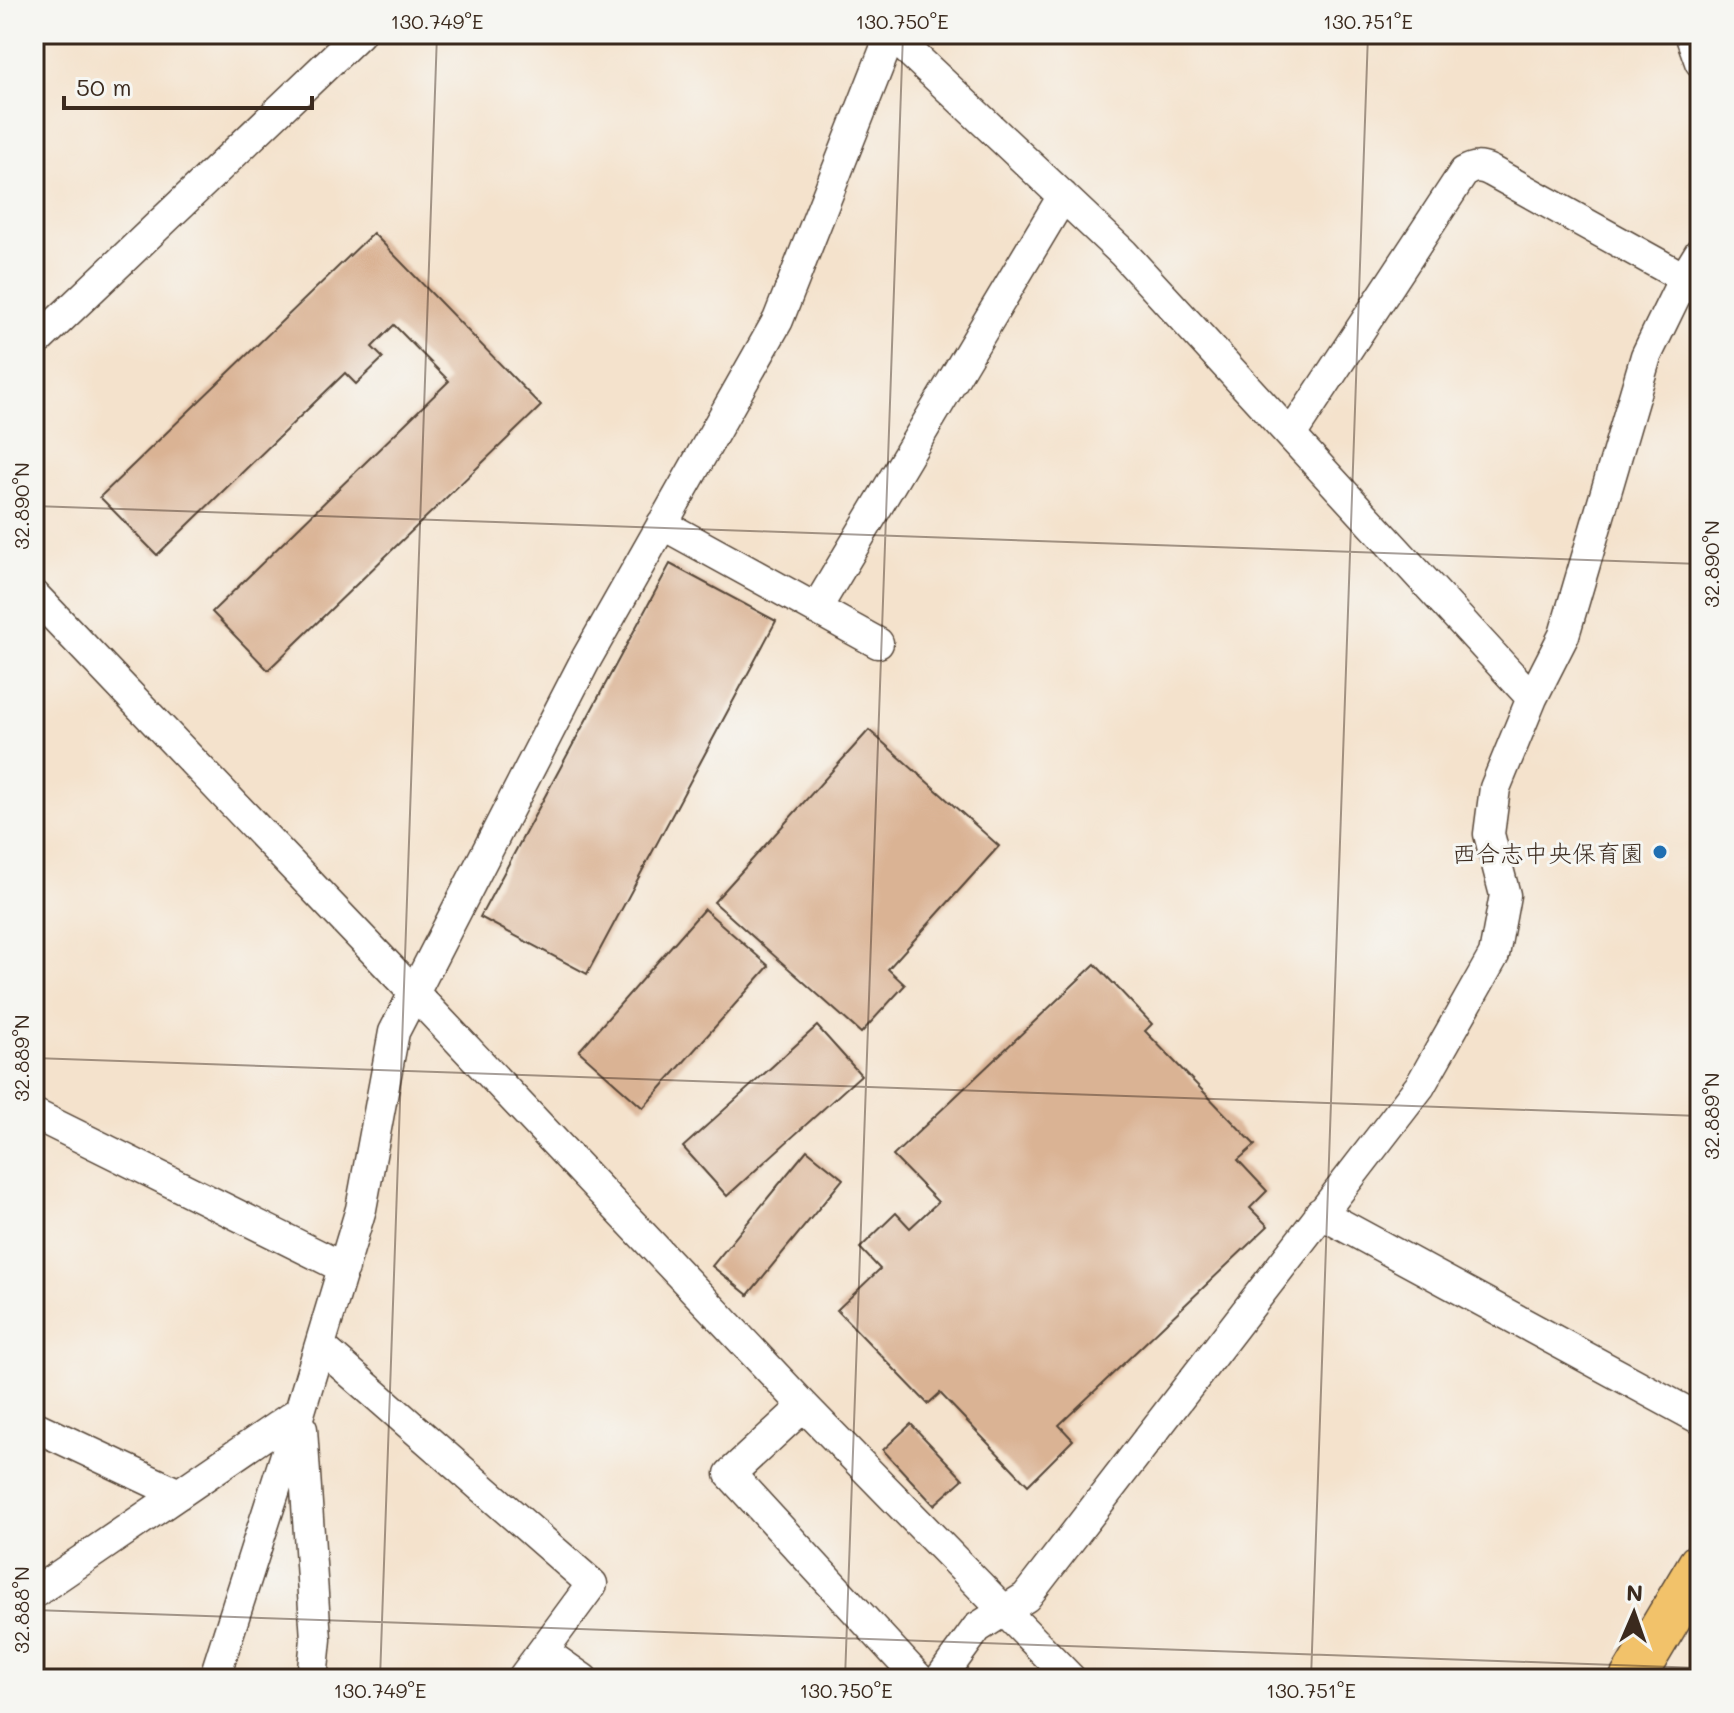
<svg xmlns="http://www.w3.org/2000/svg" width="1734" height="1713" font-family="Mali,'Klee One',sans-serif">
	<rect width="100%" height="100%" fill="#f6f6f2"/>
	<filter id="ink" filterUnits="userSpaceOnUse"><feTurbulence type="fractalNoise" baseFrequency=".0125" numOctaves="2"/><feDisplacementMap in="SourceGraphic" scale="16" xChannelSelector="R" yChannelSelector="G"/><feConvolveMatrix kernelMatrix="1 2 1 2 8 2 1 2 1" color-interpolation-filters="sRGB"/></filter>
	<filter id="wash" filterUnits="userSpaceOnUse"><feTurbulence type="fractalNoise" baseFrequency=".006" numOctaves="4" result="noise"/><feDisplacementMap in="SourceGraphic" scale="32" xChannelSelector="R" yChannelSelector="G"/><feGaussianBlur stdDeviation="1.8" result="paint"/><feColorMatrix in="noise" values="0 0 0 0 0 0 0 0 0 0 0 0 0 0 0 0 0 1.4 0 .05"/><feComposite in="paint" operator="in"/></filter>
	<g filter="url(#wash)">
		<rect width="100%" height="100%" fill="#f4e2cc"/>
		<g id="blocks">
			<path fill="#dab394" d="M373,233L541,406L268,670L212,612L449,381L394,325L372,347L383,358L356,384L345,373L157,555L100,497Z
				M670,564L776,621L587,974L480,917Z
				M869,730L999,846L888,969L905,985L861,1033L714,902Z
				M704,909L769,966L643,1108L579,1051Z
				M1095,964L1152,1024L1145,1031L1255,1145L1238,1160L1267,1191L1250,1208L1268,1226L1059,1425L1073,1440L1028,1485L940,1393L928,1404L837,1310L880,1269L860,1248L896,1213L910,1228L938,1202L893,1156Z
				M817,1026L861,1075L727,1196L683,1147Z
				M807,1150L843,1179L748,1295L712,1266Z
				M911,1424L963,1479L934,1505L883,1450Z"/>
		</g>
	</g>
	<g filter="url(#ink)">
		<use href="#blocks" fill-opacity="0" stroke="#574638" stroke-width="2"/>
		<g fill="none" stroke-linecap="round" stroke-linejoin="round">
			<defs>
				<path id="minor" d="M891,34L1123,253L1532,698
					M1690,34L1700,62
					M34,344L359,34
					M1291,435L1464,172C1474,166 1480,166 1491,171L1684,278
					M662,524L878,643
					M34,595L414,993L804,1406L1071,1679
					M816,609L1063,196
					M34,1114L344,1268
					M1320,1213L1700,1419
					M320,1346L592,1584L522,1679
					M804,1406L730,1474L919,1679
					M34,1426L179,1494
					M302,1429L316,1639L312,1679
					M34,1593L300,1411
					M543,1651L583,1679
					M214,1679L300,1411L361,1209L394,1032L585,661L778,320L891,34
					M940,1679L977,1628L1026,1597L1420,1086L1494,955L1505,895L1489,834L1495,788L1532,698L1564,635L1646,356L1684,278L1700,252"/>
				<path id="trunk" d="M1632,1679L1700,1565"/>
			</defs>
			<use href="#minor" stroke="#574638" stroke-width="33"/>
			<use href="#trunk" stroke="#574638" stroke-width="47"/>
			<use href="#minor" stroke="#fff" stroke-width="30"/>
			<use href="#trunk" stroke="#f2c26a" stroke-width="44"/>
		</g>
	</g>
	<path fill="none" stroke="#3b2a1e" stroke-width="2" stroke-opacity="0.45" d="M34,506L1700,564M34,1058L1700,1116M34,1610L1700,1668M380,1679L437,34M845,1679L903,34M1311,1679L1368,34"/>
	<circle fill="#1f6fb2" stroke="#f6f6f2" stroke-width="3" cx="1660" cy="852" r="8"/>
	<g text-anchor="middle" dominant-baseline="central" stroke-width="6" stroke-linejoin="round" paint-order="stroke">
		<g font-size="24" fill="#3b2a1e" stroke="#f6f6f2" text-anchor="end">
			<text x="1644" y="852">西合志中央保育園</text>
		</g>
	</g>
	<rect width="1734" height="1713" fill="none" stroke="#f6f6f2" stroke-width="88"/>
	<g transform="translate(1634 1613) rotate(2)" stroke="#f6f6f2" stroke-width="6" paint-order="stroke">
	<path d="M0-6L14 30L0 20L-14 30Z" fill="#3b2a1e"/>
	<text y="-12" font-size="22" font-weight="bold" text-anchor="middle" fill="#3b2a1e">N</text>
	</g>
	<path d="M64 96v12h248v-12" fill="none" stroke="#3b2a1e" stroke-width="4"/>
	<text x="76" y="96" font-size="24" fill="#3b2a1e" stroke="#f6f6f2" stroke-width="6" paint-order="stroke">50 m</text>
	<rect x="44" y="44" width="1646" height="1625" fill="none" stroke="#3b2a1e" stroke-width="3"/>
	<g font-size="20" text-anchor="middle" fill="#3b2a1e">
		<text x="437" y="29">130.749°E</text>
		<text x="902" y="29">130.750°E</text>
		<text x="1368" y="29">130.751°E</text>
		<text transform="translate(22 506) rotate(-90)" y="7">32.890°N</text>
		<text transform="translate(1712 564) rotate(-90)" y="7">32.890°N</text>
		<text transform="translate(22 1058) rotate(-90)" y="7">32.889°N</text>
		<text transform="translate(1712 1116) rotate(-90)" y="7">32.889°N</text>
		<text transform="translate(22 1610) rotate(-90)" y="7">32.888°N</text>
		<text x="380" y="1698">130.749°E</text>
		<text x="846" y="1698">130.750°E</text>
		<text x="1311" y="1698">130.751°E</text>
	</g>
</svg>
